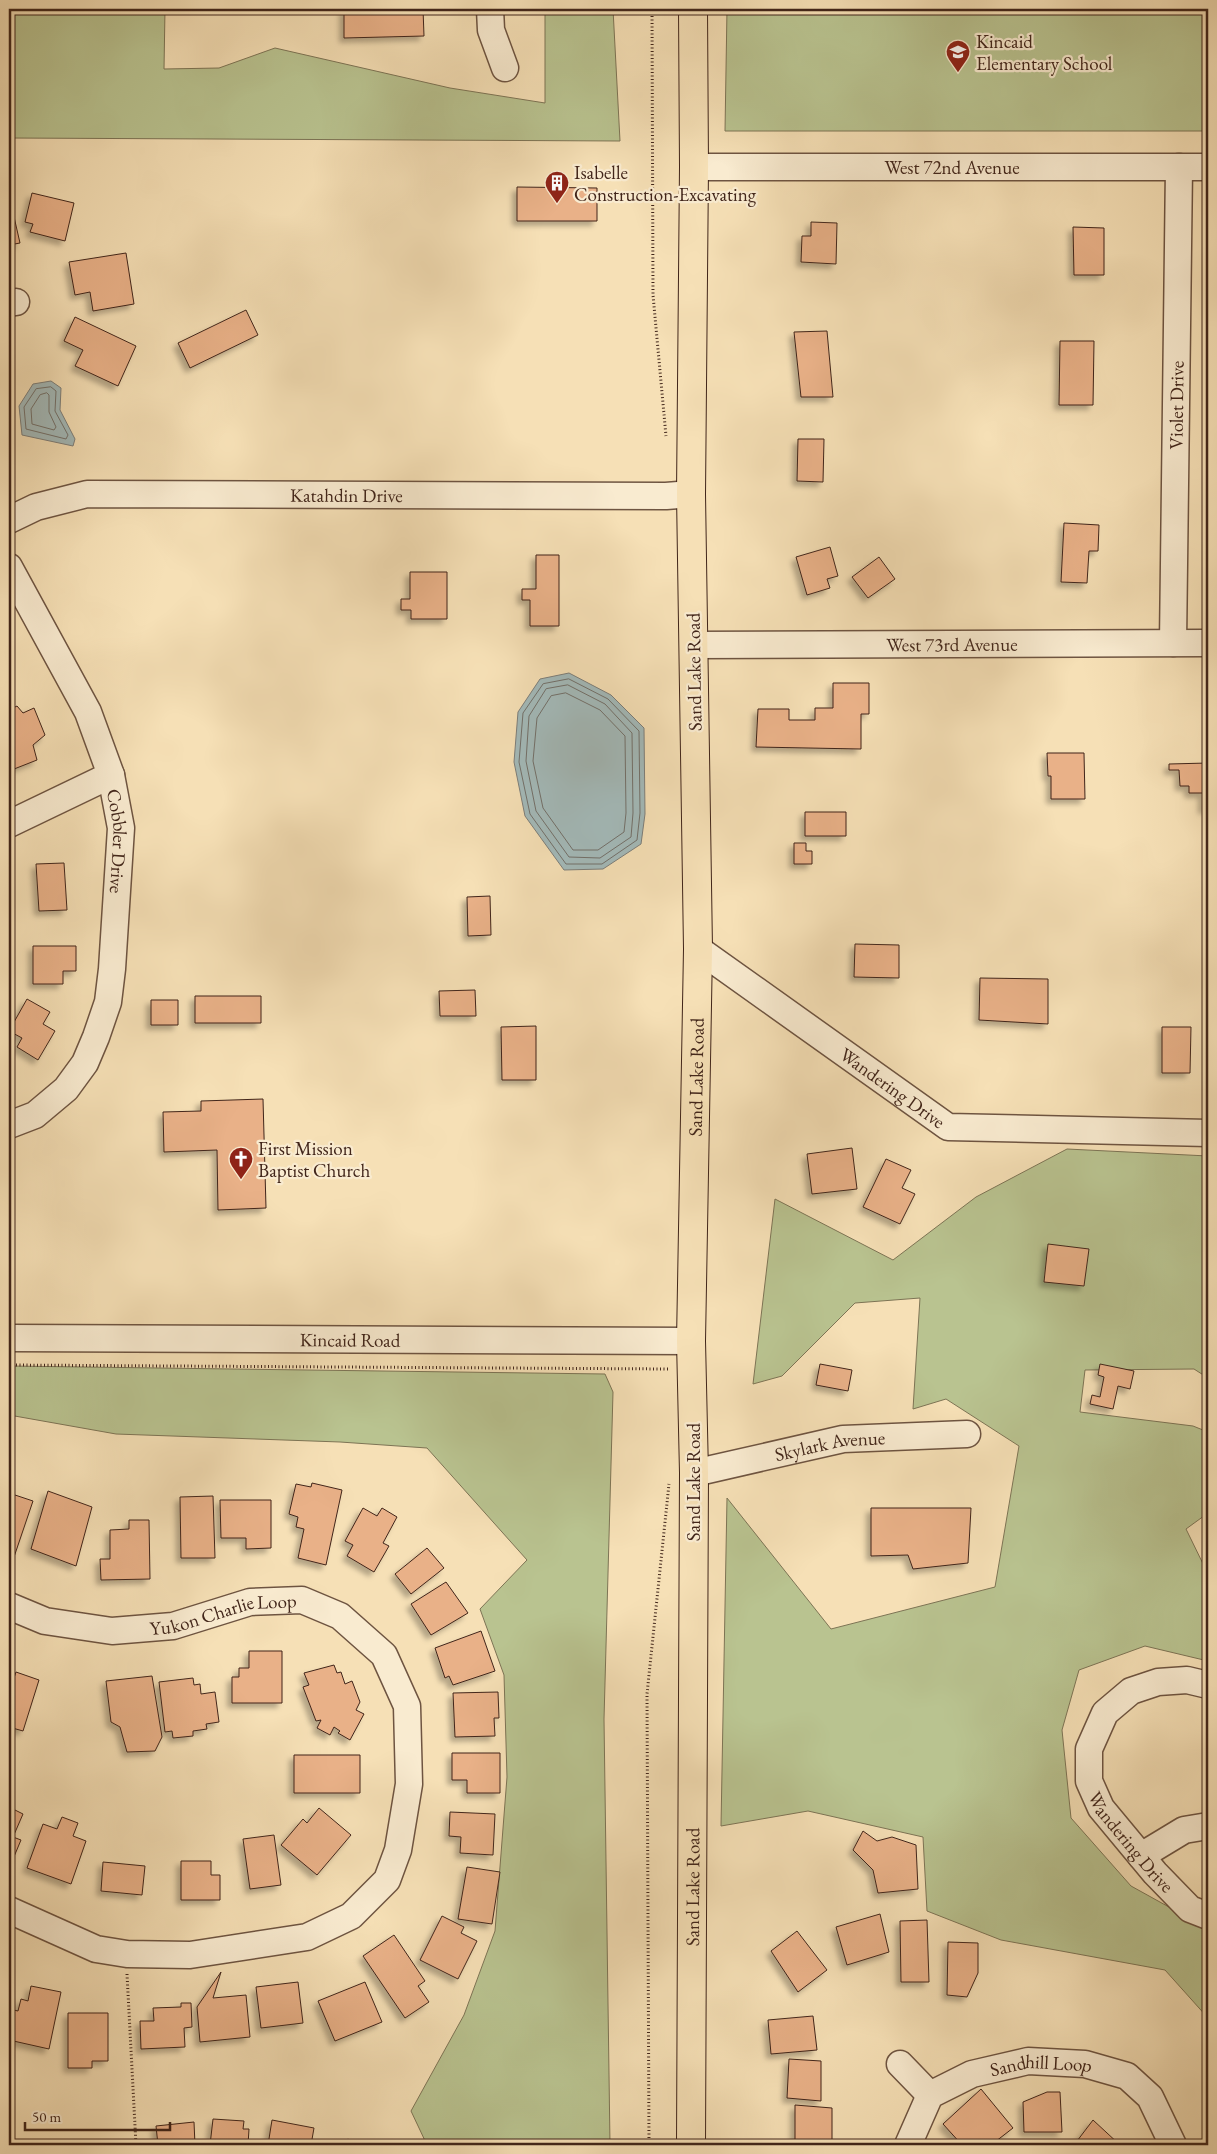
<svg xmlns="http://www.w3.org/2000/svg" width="1217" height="2154" font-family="'EB Garamond',serif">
	<defs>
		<filter id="shadow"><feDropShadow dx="-4.5" dy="4.5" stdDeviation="2.5" flood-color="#0004"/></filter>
	</defs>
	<rect width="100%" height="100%" fill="#f6e0b6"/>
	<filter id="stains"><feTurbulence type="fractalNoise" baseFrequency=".004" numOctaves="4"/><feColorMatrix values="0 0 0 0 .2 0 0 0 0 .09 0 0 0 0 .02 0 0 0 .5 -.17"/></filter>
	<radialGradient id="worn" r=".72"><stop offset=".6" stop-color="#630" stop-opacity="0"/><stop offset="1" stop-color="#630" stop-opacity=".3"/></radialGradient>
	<path fill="#b9c390" stroke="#7d7455" d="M9,9H165L164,69L219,68L275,48L450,88L545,103V9H613L620,141L9,138Z
		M727,9H1208V131H725Z
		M1067,1149L1208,1156V1378L1194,1369L1085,1370L1080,1412L1193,1426L1208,1432V1513L1186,1529L1208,1574V1661L1145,1646L1079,1670L1062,1730L1071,1818L1131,1886L1196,1922L1208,1925V2018L1165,1970L1001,1940L927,1911L923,1837L808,1811L721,1826L727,1498L831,1629L995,1587L1019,1446L946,1399L913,1409L920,1298L855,1303L782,1376L753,1384L775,1199L893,1260L976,1197Z
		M9,1366L605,1374L613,1392L604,1719L610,2145H427L411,2111L464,2015L495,1931L507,1777L504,1675L480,1609L527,1560L427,1448L340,1442L116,1434L9,1415Z"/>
	<path fill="#a3baba" stroke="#7c7e7a" d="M51,381L61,388L60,410L75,439L73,446L22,435L19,406L33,384Z
		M569,673L611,695L644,728L645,814L641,844L603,869L564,870L525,816L514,762L518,712L540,679Z"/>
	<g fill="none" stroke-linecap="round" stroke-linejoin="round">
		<path stroke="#72706a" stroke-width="1" d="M51,387L56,391L55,411L68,435L66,439L26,429L24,407L36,389Z
			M47,393L49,395V412L56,427L54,430L32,424L31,409L40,395Z
			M569,679L608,699L639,731L640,813L637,840L602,864H566L530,814L519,762L523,713L543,684Z
			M568,685L605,704L632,733L633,813L631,837L600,858L569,857L536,811L526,761L529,716L546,689Z
			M566,693L600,710L625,736L626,813L624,832L598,850H573L543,808L533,761L537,718L551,696Z"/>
	</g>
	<path fill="#e9b188" stroke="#41251a" filter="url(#shadow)" d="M344,9H423L424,36L344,38Z
		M517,187L597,188V221H517Z
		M32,193L74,203L65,241L30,232L33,224L25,222Z
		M9,195L20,243L9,245Z
		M811,222L837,223L836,264L801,262L802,236H811Z
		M1073,227L1104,228V275H1074Z
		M126,253L134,304L93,311L90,292L75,295L69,262Z
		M246,310L258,335L190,368L178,343Z
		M75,317L136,346L118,386L75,366L83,350L64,341Z
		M827,331L833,397H801L794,332Z
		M1060,341H1094L1093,405H1059Z
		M798,439H824L823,482L797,481Z
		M1064,523L1099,525L1098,551H1089L1087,583L1061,582Z
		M830,547L838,576L827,579L830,588L807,595L796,557Z
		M536,555H559V626H530V600H522V589H536Z
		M879,557L895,579L868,598L852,577Z
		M410,572H447V619H411V610H401V599H410Z
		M833,683H869V714H861V749L756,747L758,709H789V720H815V708H833Z
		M17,706L23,713L34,708L45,735L33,745L37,760L9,771V710Z
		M1047,753H1084L1085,799H1051V776H1048Z
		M1208,763V809H1203V793H1189V786H1180L1179,770H1169V764Z
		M805,812H846V836H805Z
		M794,843H806V851H812V864H794Z
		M64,863L67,910L39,911L36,864Z
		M490,896L491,935L468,936L467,897Z
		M855,944L899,945V978L854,977Z
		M33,946H76V971H63V984H33Z
		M980,978L1048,979V1024L979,1020Z
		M475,990L476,1016H440L439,991Z
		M195,996H261V1023H195Z
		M27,999L50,1012L43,1024L55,1031L38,1060L17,1047L22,1038L9,1031Z
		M151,1000H178V1025H151Z
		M536,1026V1080H502L501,1027Z
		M1162,1027H1191L1190,1073H1162Z
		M263,1099L266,1208L218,1210L217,1150L164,1152L163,1112L201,1111V1101Z
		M852,1148L857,1189L812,1194L807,1154Z
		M886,1159L911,1170L902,1188L915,1194L900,1224L863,1207Z
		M1048,1244L1089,1249L1084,1286L1044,1282Z
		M820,1364L852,1370L848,1391L816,1385Z
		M1100,1364L1134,1371L1130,1389L1118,1386L1113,1409L1090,1404L1092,1395L1100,1397L1104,1377L1098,1375Z
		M312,1483L342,1490L326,1565L298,1558L304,1529L296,1527L298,1517L289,1514L296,1484L311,1487Z
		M48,1491L92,1507L76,1566L31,1549Z
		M9,1493L33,1501L14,1557L9,1555Z
		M213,1496L215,1558H181L180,1497Z
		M220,1500H271V1548L246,1549V1538H221Z
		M363,1508L377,1516L382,1508L397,1517L383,1543L389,1546L374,1572L347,1556L353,1545L345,1541Z
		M871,1508H971L968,1563L913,1569L908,1555L871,1556Z
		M129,1520H149L150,1579L101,1580L100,1559H110V1530L129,1529Z
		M427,1548L444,1568L411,1594L395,1574Z
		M446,1582L468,1613L431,1635L411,1604Z
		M481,1631L495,1671L453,1685L449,1676L445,1678L435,1648Z
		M249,1651H282V1703H232V1677H239V1668H249Z
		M334,1665L337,1673L341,1672L345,1684L352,1681L360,1702L356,1710L364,1714L350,1740L338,1733L340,1731L334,1727L330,1735L317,1728L321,1720L316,1721L303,1687L309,1685L304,1673Z
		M16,1672L39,1680L23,1731L9,1727V1687H11Z
		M152,1676L162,1737L155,1751L127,1752L120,1727L111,1722L106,1681Z
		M193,1678L194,1685L200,1684L201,1694L215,1692L219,1722L206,1724L207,1729L193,1731V1736L173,1738L172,1731L165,1732L159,1682Z
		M498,1692L499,1718H494L495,1736L455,1737L453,1693Z
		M452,1753H500V1793H467V1780H452Z
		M294,1755H360V1793H294Z
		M9,1807L23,1814L13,1837L21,1840L13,1859L9,1857Z
		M319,1808L351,1835L317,1875L281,1845L303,1819L307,1823Z
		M450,1812L495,1814L493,1855L460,1853L461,1837L449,1836Z
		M62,1817L78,1823L73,1836L86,1841L71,1884L27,1868L43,1824L57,1829Z
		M863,1831L877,1841L892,1837L916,1845L918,1889L878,1893L873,1870L853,1850Z
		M274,1835L281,1885L250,1889L243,1839Z
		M181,1861H211V1875H220V1900H181Z
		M103,1862L145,1866L142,1895L101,1891Z
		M467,1867L500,1872L492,1924L458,1919Z
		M880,1914L889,1952L847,1965L836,1927Z
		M442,1916L464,1927L461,1933L477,1941L458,1979L420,1960Z
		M927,1920L929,1982H901L900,1921Z
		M797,1931L827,1970L798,1992L771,1951Z
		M394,1935L425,1981L418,1986L429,2002L405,2018L363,1956Z
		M948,1942L978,1943V1973L967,1997L947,1995Z
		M221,1972L213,1998L246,1995L250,2037L200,2042L197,2007Z
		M298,1982L303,2023L261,2028L256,1987Z
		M365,1982L382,2022L335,2041L318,2001Z
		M31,1986L61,1992L49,2049L9,2040V2009L18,2011L21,1999L28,2001Z
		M181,2003H191L192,2027L184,2028L185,2047L141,2049L140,2021H154L153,2008L181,2007Z
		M68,2013H108V2061H92V2068H68Z
		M813,2016L817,2050L771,2054L768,2020Z
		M789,2059L821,2061V2101L787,2098Z
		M981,2089L1013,2128L991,2145H975L971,2139L965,2145H962L943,2124Z
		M1047,2092H1060L1062,2132H1024L1023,2102Z
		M795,2105L832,2108V2145H795Z
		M213,2119L244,2121L243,2129H249L248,2145H210Z
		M272,2120L314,2128L311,2145H268Z
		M1093,2120L1120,2145H1074Z
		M194,2122L195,2145H158L156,2126Z
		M348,2139L355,2145H341Z
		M10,2142L52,2143V2145H10Z"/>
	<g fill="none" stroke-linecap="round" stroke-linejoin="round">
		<defs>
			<g id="minor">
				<path d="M490,9L491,30L505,68"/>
				<path id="s1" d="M694,167H1208"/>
				<path d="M9,303L16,302"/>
				<path id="s2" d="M9,520L36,507L87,494L666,496L691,494"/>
				<path id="s3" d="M9,567L88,712L111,775L121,828L112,969L108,1002L96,1037L85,1063L66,1089L35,1115L9,1125"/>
				<path id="s4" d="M1173,643L1179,167"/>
				<path id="s5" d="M694,645L1208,643"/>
				<path d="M9,824L111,775"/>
				<path id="s6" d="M698,949L948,1127L1208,1133"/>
				<path id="s7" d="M9,1338L691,1341"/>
				<path id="s8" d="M694,1473L843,1439L967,1434"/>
				<path id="s9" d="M9,1606L45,1621L112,1631L173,1626L250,1602L302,1600L340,1616L384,1655L407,1706L409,1784L398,1850L387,1880L351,1916L307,1937L190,1955L127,1954L96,1949L9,1910"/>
				<path id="s10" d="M1208,1685L1187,1680L1158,1682L1131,1691L1105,1713L1089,1749V1781L1101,1808L1155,1873L1190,1909L1208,1916"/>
				<path d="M1141,1856L1184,1830L1208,1826"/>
				<path d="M900,2064L930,2095"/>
				<path id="s11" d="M908,2145L930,2095L972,2074L1028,2061L1085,2064L1127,2076L1150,2097L1173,2145"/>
			</g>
			<g id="major">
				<path id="s12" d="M691,2145L694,1473L691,1341L698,949L691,494L694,167L693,9"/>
			</g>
		</defs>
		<use href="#minor" stroke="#6e5441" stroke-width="29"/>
		<use href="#major" stroke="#41251a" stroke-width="30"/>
		<path stroke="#41251a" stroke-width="3" stroke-dasharray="1 2.5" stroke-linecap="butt" d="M652,9L653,295L666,436
			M9,1365L668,1369
			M127,1974L136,2145
			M649,2145L647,1694L669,1484"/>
		<use href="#minor" stroke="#f9ebd0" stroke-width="26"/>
		<use href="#major" stroke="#f6e0b6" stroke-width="28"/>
	</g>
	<defs>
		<symbol id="school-pin" viewBox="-11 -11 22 30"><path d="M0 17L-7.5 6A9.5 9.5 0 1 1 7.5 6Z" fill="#8f2418" stroke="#f9ebd0"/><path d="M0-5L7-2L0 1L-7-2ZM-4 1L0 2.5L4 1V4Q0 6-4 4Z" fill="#fff"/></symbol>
		<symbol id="building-pin" viewBox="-11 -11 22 30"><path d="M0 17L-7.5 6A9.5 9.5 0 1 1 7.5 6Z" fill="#8f2418" stroke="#f9ebd0"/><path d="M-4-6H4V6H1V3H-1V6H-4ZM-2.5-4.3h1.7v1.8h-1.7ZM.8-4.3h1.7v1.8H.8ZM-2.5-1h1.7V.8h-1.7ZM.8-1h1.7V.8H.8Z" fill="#fff"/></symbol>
		<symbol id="church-pin" viewBox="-11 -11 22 30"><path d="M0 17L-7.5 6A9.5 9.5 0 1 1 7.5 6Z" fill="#8f2418" stroke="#f9ebd0"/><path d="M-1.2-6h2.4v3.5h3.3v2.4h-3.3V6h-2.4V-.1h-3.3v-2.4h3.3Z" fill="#fff"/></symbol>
	</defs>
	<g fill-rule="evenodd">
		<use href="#school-pin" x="944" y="38" width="28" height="38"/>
		<use href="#building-pin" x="543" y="169" width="28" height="38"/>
		<use href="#church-pin" x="227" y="1145" width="28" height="38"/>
	</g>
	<g text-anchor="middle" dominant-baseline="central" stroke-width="4.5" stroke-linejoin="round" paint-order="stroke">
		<g font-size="19" fill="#41251a" stroke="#f9ebd0" text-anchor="start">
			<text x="976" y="41">Kincaid<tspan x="976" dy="22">Elementary School</tspan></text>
			<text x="574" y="172">Isabelle<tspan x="574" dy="22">Construction-Excavating</tspan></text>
			<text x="258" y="1148">First Mission<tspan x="258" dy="22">Baptist Church</tspan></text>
		</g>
		<g font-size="19" fill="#41251a" stroke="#f9ebd0">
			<text stroke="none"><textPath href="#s1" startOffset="258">West 72nd Avenue</textPath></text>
			<text stroke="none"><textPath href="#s4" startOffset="238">Violet Drive</textPath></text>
			<text stroke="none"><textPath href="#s2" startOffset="342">Katahdin Drive</textPath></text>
			<text stroke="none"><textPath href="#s5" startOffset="258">West 73rd Avenue</textPath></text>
			<text transform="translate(694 672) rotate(-91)">Sand Lake Road</text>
			<text stroke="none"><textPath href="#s3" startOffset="299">Cobbler Drive</textPath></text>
			<text stroke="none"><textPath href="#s12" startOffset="1068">Sand Lake Road</textPath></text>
			<text stroke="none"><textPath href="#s6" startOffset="239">Wandering Drive</textPath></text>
			<text stroke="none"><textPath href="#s7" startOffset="341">Kincaid Road</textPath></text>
			<text stroke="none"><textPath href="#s8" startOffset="139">Skylark Avenue</textPath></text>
			<text transform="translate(693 1482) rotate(-90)">Sand Lake Road</text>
			<text stroke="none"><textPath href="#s9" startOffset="220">Yukon Charlie Loop</textPath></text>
			<text stroke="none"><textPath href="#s10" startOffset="259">Wandering Drive</textPath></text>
			<text stroke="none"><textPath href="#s12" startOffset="258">Sand Lake Road</textPath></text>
			<text stroke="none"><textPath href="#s11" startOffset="172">Sandhill Loop</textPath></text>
		</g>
	</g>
	<rect width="1217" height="2154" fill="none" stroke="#f6e0b6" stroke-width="30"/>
	<rect x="10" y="10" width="1197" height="2134" fill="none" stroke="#41251a" stroke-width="2.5"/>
	<rect x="15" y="15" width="1187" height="2124" fill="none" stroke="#41251a"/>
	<path d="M25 2122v8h145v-8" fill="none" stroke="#41251a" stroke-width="2.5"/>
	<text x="32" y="2122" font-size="15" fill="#41251a" stroke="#f9ebd0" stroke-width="4" paint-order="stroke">50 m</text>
	<rect width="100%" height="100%" filter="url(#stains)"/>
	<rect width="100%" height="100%" fill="url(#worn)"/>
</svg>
